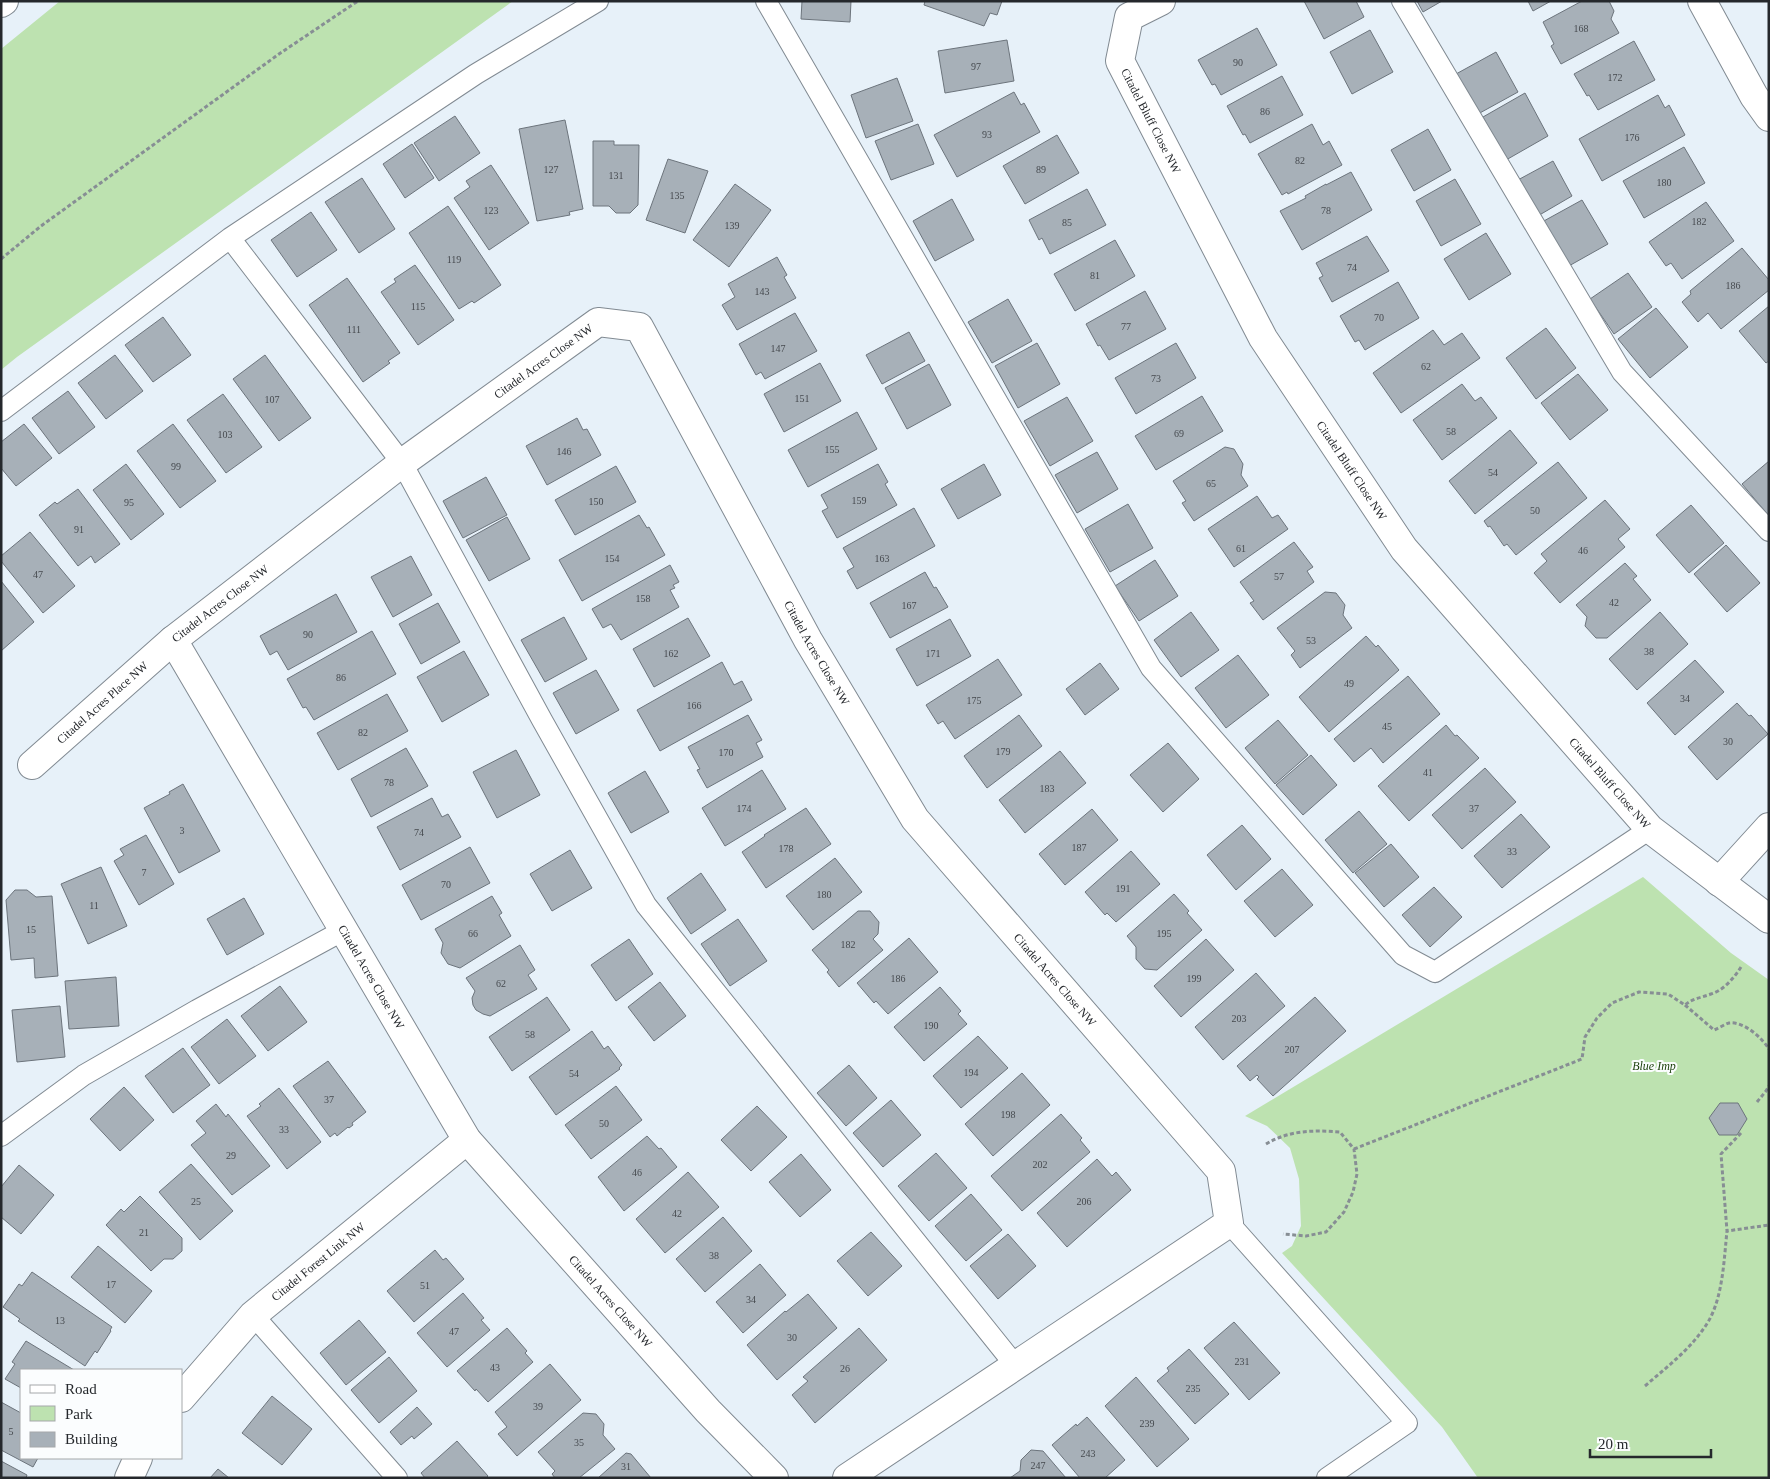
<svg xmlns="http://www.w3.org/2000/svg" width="1770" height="1479" font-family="Georgia,serif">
	<rect width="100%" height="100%" fill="#e7f1f9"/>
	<path fill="#bde2b0" d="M60,1H513L17,357L1,370V49Z
		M1643,877L1731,953L1769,980V1478H1478L1442,1427L1282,1253L1292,1246L1301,1226L1299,1179L1290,1148L1267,1126L1245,1116Z"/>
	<path fill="#a7b0b8" stroke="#6c747c" d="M802,1H851L850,22L801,19Z
		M925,1H1002L997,15L990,13L984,26L924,5Z
		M1304,1H1356L1364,17L1324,39Z
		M1417,1H1442L1423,12Z
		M1528,1H1551L1533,11Z
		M1582,1H1609L1614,11L1611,19L1619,33L1561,64L1551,46L1554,44L1543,22Z
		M1257,28L1277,65L1221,95L1215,84L1212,85L1198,60Z
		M1370,30L1393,72L1352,94L1330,52Z
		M1007,40L1014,81L945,93L938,51Z
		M1634,41L1655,80L1598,110L1589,95L1587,96L1574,74Z
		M1496,52L1518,92L1478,114L1456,74Z
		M1282,76L1303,115L1250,143L1245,134L1243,135L1227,106Z
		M897,78L913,121L866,138L851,95Z
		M1014,92L1021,105L1024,103L1040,132L957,177L934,135Z
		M1525,93L1548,136L1506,160L1483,117Z
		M1658,95L1665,108L1669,105L1685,135L1602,181L1579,139Z
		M455,116L480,153L439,181L414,143Z
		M565,120L583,209L569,212L570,215L537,221L519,129Z
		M918,124L934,164L891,180L875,141Z
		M1312,124L1323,145L1329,141L1342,165L1288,194L1287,192L1282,195L1258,154Z
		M1428,129L1451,170L1414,191L1391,150Z
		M1057,135L1079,173L1025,204L1003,166Z
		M593,141H614V145H639L638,205L630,213H616L609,206H593Z
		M412,144L434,178L405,198L383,164Z
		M1684,147L1705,183L1644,218L1623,181Z
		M668,159L708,171L685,233L646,220Z
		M1553,161L1572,196L1536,217L1516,181Z
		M491,165L529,223L489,250L454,198L470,187L466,181Z
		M1351,172L1372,210L1302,250L1280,211L1306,198L1305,196L1326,184V185Z
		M362,178L395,229L359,253L325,202Z
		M1455,179L1481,224L1441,246L1416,201Z
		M735,184L771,210L729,267L693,240Z
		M1087,189L1106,225L1050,254L1042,238L1039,240L1029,220Z
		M952,199L974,240L935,261L913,221Z
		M1582,200L1608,244L1567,267L1542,222Z
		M1706,202L1734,241L1682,279L1671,263L1666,266L1649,242Z
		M448,206L501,285L474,303L472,301L459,309L409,233Z
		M311,212L337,250L297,277L271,240Z
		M1486,233L1511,274L1469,300L1444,259Z
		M1367,236L1389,271L1332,302L1319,278L1323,276L1316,263Z
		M1115,240L1135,276L1075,311L1054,274Z
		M1742,248L1769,280V290L1721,329L1708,313L1698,322L1682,302L1691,294L1690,291Z
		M777,257L787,275L784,277L796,298L737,330L722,305L735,297L728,284Z
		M415,265L454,320L418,345L381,292L396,282L394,279Z
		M1628,273L1652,307L1614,334L1590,299Z
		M347,278L400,353L388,361L390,363L363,382L309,305Z
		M1398,282L1419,318L1365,350L1359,340L1355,342L1340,316Z
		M1145,291L1166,329L1109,360L1100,345L1098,346L1086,324Z
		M1008,299L1032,341L992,363L968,322Z
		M1769,306V361L1766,363L1739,331Z
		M1656,308L1688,347L1650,378L1618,339Z
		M795,313L817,351L765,379L761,372L756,375L739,344Z
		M163,317L191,355L153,382L125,345Z
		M1546,328L1576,368L1536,399L1506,358Z
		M1433,330L1444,345L1462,333L1480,358L1401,413L1373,373Z
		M909,332L925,361L882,384L866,355Z
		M1037,343L1060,384L1018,408L995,366Z
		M1176,343L1196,378L1136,414L1115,378Z
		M115,355L143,391L106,419L78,383Z
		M265,355L311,418L279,441L233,379Z
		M820,363L841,401L784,432L764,394Z
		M929,364L951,405L907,429L885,388Z
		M1578,374L1608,410L1570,440L1541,403Z
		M1462,384L1475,401L1481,397L1497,418L1442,460L1413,420Z
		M68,391L95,427L59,454L32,418Z
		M223,394L262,447L226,473L187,420Z
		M1202,396L1223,431L1156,470L1135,436Z
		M1067,397L1093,441L1050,466L1024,421Z
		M857,412L877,449L808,487L788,450Z
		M577,418L583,430L587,429L601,455L547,485L526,446Z
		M24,424L52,458L16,486L1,468V442Z
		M173,424L216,481L180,508L137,451Z
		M1510,430L1537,463L1475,514L1449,481Z
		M1225,447L1234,449L1243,464L1241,475L1248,486L1194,521L1182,503L1186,501L1173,481Z
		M1097,452L1118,489L1077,513L1055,475Z
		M1769,461V516L1742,484Z
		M1558,462L1587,498L1516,555L1507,544L1504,546L1490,526L1488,527L1484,521Z
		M126,464L164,514L131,540L93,490Z
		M878,464L888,482L885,484L897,505L837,538L822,511L828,508L821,495Z
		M984,464L1001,495L958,519L941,489Z
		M616,466L636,502L575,535L555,500Z
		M486,477L507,515L463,538L443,501Z
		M78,489L120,544L95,563L91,556L78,566L39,515L55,502L57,504Z
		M1257,496L1272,518L1278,515L1288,529L1234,567L1208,529Z
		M1605,500L1630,529L1618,539L1625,547L1560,603L1534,573L1547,561L1541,554Z
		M1128,504L1153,548L1110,572L1085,529Z
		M1691,505L1724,543L1689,573L1656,535Z
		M914,508L935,546L857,589L847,571L854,567L843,548Z
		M639,515L647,528L649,527L665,555L582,601L559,560Z
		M507,517L530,559L489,581L466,540Z
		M30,532L75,586L43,613L1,561V556Z
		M1294,542L1313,567L1307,571L1314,582L1263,620L1250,603L1254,601L1240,582Z
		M1726,545L1760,583L1727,612L1694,574Z
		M411,556L432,595L393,617L371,577Z
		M1155,560L1178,596L1139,621L1115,586Z
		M1625,563L1637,576L1633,579L1651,600L1607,638H1596L1585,626L1587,617L1576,605Z
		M670,565L679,582L673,585L675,588L670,590L679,607L621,640L611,624L603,628L592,609Z
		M925,572L934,588L936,587L948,607L890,638L870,603Z
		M1,581L34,622L1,651Z
		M1325,592L1336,593L1345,605L1343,615L1352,628L1300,668L1291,655L1295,651L1277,628Z
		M336,594L357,632L288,670L277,651L270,655L260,636Z
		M438,603L460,642L421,664L399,624Z
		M1191,612L1219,650L1181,677L1154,640Z
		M1660,612L1688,644L1637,690L1609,659Z
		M564,617L587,659L545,682L521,640Z
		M688,618L710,656L654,687L633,649Z
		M950,619L971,656L917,686L896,649Z
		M372,631L396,674L314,720L306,707L303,708L287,679Z
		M1366,636L1376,647L1378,645L1399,670L1329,732L1299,697Z
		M464,651L489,695L442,722L417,677Z
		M1238,655L1269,695L1226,728L1195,688Z
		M998,659L1022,695L955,739L943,721L938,724L926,705Z
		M1695,660L1724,692L1675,735L1647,703Z
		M722,662L734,685L742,681L752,700L660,751L637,710Z
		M1100,663L1119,689L1085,715L1066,689Z
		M596,670L619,710L576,734L553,693Z
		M1408,676L1440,714L1383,763L1371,748L1354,762L1334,739Z
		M387,694L408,731L338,770L317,733Z
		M1737,703L1749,716L1751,715L1768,734L1717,780L1688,747Z
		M748,715L762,740L756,743L763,757L707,788L697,770L700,769L688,747Z
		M1019,715L1042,746L987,788L964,756Z
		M1278,720L1308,755L1275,784L1245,748Z
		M1446,725L1455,736L1457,735L1479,758L1409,821L1378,786Z
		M1168,743L1199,779L1163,812L1130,775Z
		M406,748L428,786L371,817L351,779Z
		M516,750L540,795L497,818L473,772Z
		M1060,751L1086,783L1025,833L999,800Z
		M1311,755L1337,785L1303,815L1276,785Z
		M1485,768L1516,802L1462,849L1432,815Z
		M762,770L786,809L725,846L702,808Z
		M645,771L669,812L631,833L608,793Z
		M183,784L220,851L179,873L144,808L170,794L169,792Z
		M432,798L442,817L448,814L461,837L400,870L377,827Z
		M806,808L831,844L766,888L742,852L765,836L764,835Z
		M1092,809L1118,840L1065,885L1039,854Z
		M1359,811L1387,844L1353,873L1325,840Z
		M1521,814L1550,847L1502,888L1474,856Z
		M1242,825L1271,859L1236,890L1207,855Z
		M146,835L174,884L139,905L114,861L124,855L120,849Z
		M1391,844L1419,877L1384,907L1355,873Z
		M470,847L490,883L421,920L402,885Z
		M570,850L592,888L552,911L530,874Z
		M1131,851L1160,884L1116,922L1107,913L1105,915L1085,892Z
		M835,858L862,892L813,930L786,896Z
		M101,867L127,926L88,944L61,884Z
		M1282,869L1313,905L1275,937L1244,901Z
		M701,873L726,910L691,934L667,898Z
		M1434,887L1462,917L1430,947L1402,915Z
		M15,890H27L36,897L52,896L58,976L35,978L34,958L11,960L6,900Z
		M1174,894L1189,911L1187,913L1202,930L1157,970L1145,969L1136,959V947L1127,936Z
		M492,896L502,913L499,915L511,936L460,968L448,964L441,953L443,943L435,929Z
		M244,898L264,934L227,955L207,919Z
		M858,911H870L879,922L878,934L873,939L883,950L839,987L827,972L829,970L812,950Z
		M738,919L767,961L730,986L701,944Z
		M909,938L938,972L888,1014L876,1001L874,1003L857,983Z
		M629,939L653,974L616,1001L591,965Z
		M1206,939L1234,970L1181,1017L1154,986Z
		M520,945L535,970L528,975L537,989L490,1016L483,1014L476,1010L473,1005L472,998L475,991L466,978Z
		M1256,973L1285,1006L1223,1060L1195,1027Z
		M116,977L119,1026L69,1029L65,981Z
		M660,982L686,1016L654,1041L628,1007Z
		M280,986L307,1022L268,1051L241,1016Z
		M940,987L961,1011L958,1014L967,1024L924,1061L894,1027Z
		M547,997L570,1030L512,1071L489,1037Z
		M1315,997L1346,1031L1273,1096L1257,1079L1259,1077L1257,1075L1250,1081L1237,1066Z
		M60,1006L65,1057L17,1062L12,1010Z
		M227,1019L256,1056L219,1084L191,1047Z
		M592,1031L604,1049L608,1046L622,1065L619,1068L620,1069L556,1115L529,1077Z
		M978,1036L1008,1068L961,1108L933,1076Z
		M183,1048L210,1085L173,1113L145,1076Z
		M328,1061L366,1112L352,1123L353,1125L349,1128L348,1127L337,1136L335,1133L330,1137L293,1086Z
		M849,1065L877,1098L846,1126L817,1093Z
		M1022,1073L1050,1105L993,1156L965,1124Z
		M616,1086L642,1120L591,1159L565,1125Z
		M124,1087L154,1120L120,1151L90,1119Z
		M279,1088L321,1142L287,1169L247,1116L261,1106L259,1104Z
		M891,1100L921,1135L883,1167L853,1133Z
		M1720,1103H1738L1747,1119L1737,1135H1719L1709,1118Z
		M216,1104L226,1117L228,1114L270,1166L232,1195L191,1145L206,1133L196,1121Z
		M757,1106L787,1137L751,1171L721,1140Z
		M1061,1114L1082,1138L1080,1140L1090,1152L1022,1211L991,1176Z
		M647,1136L659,1149L661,1148L677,1167L624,1211L598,1177Z
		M936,1153L967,1188L929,1221L898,1186Z
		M801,1154L831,1190L800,1217L769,1182Z
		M1097,1159L1112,1176L1116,1172L1131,1190L1067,1247L1037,1213Z
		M191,1164L233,1211L200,1240L159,1192Z
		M19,1165L54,1195L21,1234L1,1217V1187Z
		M688,1172L719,1207L665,1253L636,1219Z
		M971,1194L1002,1230L966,1261L935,1226Z
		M140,1196L182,1238V1251L173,1259H164L151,1271L106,1225L121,1209L124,1212Z
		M723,1217L752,1251L705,1292L676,1259Z
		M871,1232L902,1266L868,1296L837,1261Z
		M1008,1234L1036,1266L998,1299L970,1266Z
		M98,1246L152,1291L125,1323L71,1277Z
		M435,1250L443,1260L446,1258L464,1279L414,1322L387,1291Z
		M760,1264L786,1295L743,1333L716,1302Z
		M32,1272L112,1327L110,1330L111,1331L97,1353L95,1351L85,1366L18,1321L20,1319L3,1307L19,1284L22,1286Z
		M463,1293L484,1318L481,1320L490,1330L447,1367L417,1333Z
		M808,1294L837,1328L777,1380L747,1345L785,1311L786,1312Z
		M359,1320L386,1352L346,1385L320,1353Z
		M1234,1322L1280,1373L1249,1400L1204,1348Z
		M507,1328L527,1351L525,1353L533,1362L488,1402L476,1389L475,1391L457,1371Z
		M859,1328L887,1360L815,1423L792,1395L808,1381L803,1377Z
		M26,1341L74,1370H21V1388L5,1379L15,1364L12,1362Z
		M1189,1349L1229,1394L1195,1424L1157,1381L1169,1371L1167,1368Z
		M389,1357L417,1391L379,1423L351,1390Z
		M550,1364L581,1400L517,1456L498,1434L507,1427L495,1412Z
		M1136,1377L1189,1439L1157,1467L1105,1406Z
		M272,1396L312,1429L282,1465L242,1433Z
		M1,1402L21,1413V1458H38L33,1467L1,1450Z
		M417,1407L432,1424L414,1439L412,1436L401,1445L390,1432Z
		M583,1413L596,1414L604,1424L603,1435L615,1449L579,1478H555L552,1474L555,1471L538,1452Z
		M1087,1417L1125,1460L1105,1478H1080L1052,1445L1076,1424L1077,1426Z
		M457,1441L488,1476L486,1478H425L421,1473Z
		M1031,1450L1043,1451L1066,1478H1010L1020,1471L1021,1460Z
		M626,1453L631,1454L651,1478H598Z
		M1,1461L27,1475L26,1478H1Z
		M218,1469L229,1478H210Z"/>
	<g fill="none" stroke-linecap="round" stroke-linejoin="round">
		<defs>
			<path id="service" d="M766,1L1151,668L1403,955L1435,972L1650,829
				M1402,1L1622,372L1769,531
				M230,238L402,463L542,720L646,905L1015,1365
				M1,411L230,238L476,74L598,1
				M1,1136L84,1075L197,1010L344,930
				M1229,1223L1407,1423L1327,1478
				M253,1315L397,1478"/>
			<g id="minor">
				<path id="s1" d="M1161,1L1129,17L1120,61L1263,338L1404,549L1650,829L1769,919"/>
				<path d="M1702,1L1754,96L1769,117"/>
				<path id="s2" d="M173,640L467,1140L708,1411L774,1478"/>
				<path id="s3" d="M32,765L173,640L402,463L598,322L639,327L808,640L915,819L1221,1171L1229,1223L847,1478"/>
				<path d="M1719,882L1769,827"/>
				<path id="s4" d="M181,1398L253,1315L467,1140"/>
				<path d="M129,1478L138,1458"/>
			</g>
			<path id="motorway" d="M1,3L4,1"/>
		</defs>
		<use href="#service" stroke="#818a92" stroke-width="22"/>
		<use href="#minor" stroke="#818a92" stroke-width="30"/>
		<use href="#motorway" stroke="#818a92" stroke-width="30"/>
		<path stroke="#878e94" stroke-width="3" stroke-dasharray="4 2.5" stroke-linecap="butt" d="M1,259L41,226L279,54L358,1
			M1685,1005L1714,1030C1719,1028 1725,1024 1729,1023C1744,1021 1762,1038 1769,1049
			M1757,1102L1766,1091L1769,1086
			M1741,1133L1721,1154L1727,1231L1769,1225
			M1266,1144C1289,1130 1315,1130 1340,1132L1354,1149L1357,1174L1353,1192L1344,1212L1326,1232L1306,1236L1283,1234
			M1354,1149L1582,1059L1585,1037L1597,1018L1612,1003L1639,992L1668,994L1685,1005C1693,998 1701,998 1711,994C1724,990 1734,978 1741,967
			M1645,1386C1668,1366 1692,1348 1708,1322C1723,1297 1724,1259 1727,1231"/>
		<use href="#service" stroke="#fff" stroke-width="20"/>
		<use href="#minor" stroke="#fff" stroke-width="28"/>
		<use href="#motorway" stroke="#fff" stroke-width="28"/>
	</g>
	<g text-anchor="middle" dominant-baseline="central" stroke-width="4" stroke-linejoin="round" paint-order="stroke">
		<g font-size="10" fill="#464a4f">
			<text x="1581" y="28">168</text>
			<text x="1238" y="62">90</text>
			<text x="976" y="66">97</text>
			<text x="1615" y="77">172</text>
			<text x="1265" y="111">86</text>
			<text x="987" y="134">93</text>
			<text x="1632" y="137">176</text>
			<text x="1300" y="160">82</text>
			<text x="551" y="169">127</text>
			<text x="1041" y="169">89</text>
			<text x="616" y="175">131</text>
			<text x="1664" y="182">180</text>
			<text x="677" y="195">135</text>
			<text x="491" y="210">123</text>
			<text x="1326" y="210">78</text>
			<text x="1699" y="221">182</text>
			<text x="1067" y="222">85</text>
			<text x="732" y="225">139</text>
			<text x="454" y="259">119</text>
			<text x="1352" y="267">74</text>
			<text x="1095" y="275">81</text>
			<text x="1733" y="285">186</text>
			<text x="762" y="291">143</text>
			<text x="418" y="306">115</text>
			<text x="1379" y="317">70</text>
			<text x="1126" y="326">77</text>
			<text x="354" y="329">111</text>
			<text x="778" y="348">147</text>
			<text x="1426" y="366">62</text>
			<text x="1156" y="378">73</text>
			<text x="802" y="398">151</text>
			<text x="272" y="399">107</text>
			<text x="1451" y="431">58</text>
			<text x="1179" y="433">69</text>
			<text x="225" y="434">103</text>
			<text x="832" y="449">155</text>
			<text x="564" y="451">146</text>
			<text x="176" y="466">99</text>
			<text x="1493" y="472">54</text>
			<text x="1211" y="483">65</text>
			<text x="859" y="500">159</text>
			<text x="596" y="501">150</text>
			<text x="129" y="502">95</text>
			<text x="1535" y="510">50</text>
			<text x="79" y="529">91</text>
			<text x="1241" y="548">61</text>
			<text x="1583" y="550">46</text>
			<text x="612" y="558">154</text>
			<text x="882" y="558">163</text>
			<text x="38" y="574">47</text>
			<text x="1279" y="576">57</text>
			<text x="643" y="598">158</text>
			<text x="1614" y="602">42</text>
			<text x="909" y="605">167</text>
			<text x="308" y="634">90</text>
			<text x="1311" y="640">53</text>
			<text x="1649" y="651">38</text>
			<text x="671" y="653">162</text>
			<text x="933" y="653">171</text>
			<text x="341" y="677">86</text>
			<text x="1349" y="683">49</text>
			<text x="1685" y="698">34</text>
			<text x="974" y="700">175</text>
			<text x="694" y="705">166</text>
			<text x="1387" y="726">45</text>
			<text x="363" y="732">82</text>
			<text x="1728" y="741">30</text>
			<text x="1003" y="751">179</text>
			<text x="726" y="752">170</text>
			<text x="1428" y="772">41</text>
			<text x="389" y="782">78</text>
			<text x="1047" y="788">183</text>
			<text x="744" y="808">174</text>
			<text x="1474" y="808">37</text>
			<text x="182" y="830">3</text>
			<text x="419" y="832">74</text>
			<text x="1079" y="847">187</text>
			<text x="786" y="848">178</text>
			<text x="1512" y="851">33</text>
			<text x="144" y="872">7</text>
			<text x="446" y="884">70</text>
			<text x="1123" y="888">191</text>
			<text x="824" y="894">180</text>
			<text x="94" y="905">11</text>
			<text x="31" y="929">15</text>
			<text x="473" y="933">66</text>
			<text x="1164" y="933">195</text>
			<text x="848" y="944">182</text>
			<text x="898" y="978">186</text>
			<text x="1194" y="978">199</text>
			<text x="501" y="983">62</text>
			<text x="1239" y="1018">203</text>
			<text x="931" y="1025">190</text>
			<text x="530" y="1034">58</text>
			<text x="1292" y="1049">207</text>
			<text x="971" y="1072">194</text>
			<text x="574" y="1073">54</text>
			<text x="329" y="1099">37</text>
			<text x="1008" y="1114">198</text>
			<text x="604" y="1123">50</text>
			<text x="284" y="1129">33</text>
			<text x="231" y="1155">29</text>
			<text x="1040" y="1164">202</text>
			<text x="637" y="1172">46</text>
			<text x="196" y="1201">25</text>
			<text x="1084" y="1201">206</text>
			<text x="677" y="1213">42</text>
			<text x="144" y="1232">21</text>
			<text x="714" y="1255">38</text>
			<text x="111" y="1284">17</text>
			<text x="425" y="1285">51</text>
			<text x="751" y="1299">34</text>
			<text x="60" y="1320">13</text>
			<text x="454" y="1331">47</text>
			<text x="792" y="1337">30</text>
			<text x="1242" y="1361">231</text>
			<text x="495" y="1367">43</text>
			<text x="845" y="1368">26</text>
			<text x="1193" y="1388">235</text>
			<text x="538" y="1406">39</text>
			<text x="1147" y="1423">239</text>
			<text x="11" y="1431">5</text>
			<text x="579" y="1442">35</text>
			<text x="1088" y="1453">243</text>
			<text x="1038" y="1465">247</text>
			<text x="626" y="1466">31</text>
		</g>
		<g font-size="12" fill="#25282c" stroke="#fbfdfe">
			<text stroke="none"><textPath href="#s1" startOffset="148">Citadel Bluff Close NW</textPath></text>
			<text stroke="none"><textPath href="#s3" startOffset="652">Citadel Acres Close NW</textPath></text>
			<text stroke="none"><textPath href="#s1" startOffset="552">Citadel Bluff Close NW</textPath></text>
			<text stroke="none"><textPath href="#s3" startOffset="248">Citadel Acres Close NW</textPath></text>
			<text stroke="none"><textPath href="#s3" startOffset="1132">Citadel Acres Close NW</textPath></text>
			<text stroke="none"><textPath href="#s3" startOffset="94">Citadel Acres Place NW</textPath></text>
			<text stroke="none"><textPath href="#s1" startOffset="958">Citadel Bluff Close NW</textPath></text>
			<text stroke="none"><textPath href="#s2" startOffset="391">Citadel Acres Close NW</textPath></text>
			<text stroke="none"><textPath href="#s3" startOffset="1538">Citadel Acres Close NW</textPath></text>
			<text stroke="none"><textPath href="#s4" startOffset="194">Citadel Forest Link NW</textPath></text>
			<text stroke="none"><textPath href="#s2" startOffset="796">Citadel Acres Close NW</textPath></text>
		</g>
		<g font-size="12" font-style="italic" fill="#1f430f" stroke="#fbfdfe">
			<text x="1654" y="1066">Blue Imp</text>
		</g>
	</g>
	<rect width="1770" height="1479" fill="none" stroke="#25282c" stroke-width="5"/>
	<rect x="20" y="1369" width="162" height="90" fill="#fbfdfe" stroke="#a5a8aa"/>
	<rect x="30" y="1385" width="25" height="8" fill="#ffffff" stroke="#a5a8aa"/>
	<text x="65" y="1394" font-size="15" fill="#25282c">Road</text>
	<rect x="30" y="1406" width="25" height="15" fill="#bde2b0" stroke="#a5a8aa"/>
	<text x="65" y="1419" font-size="15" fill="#25282c">Park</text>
	<rect x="30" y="1432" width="25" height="15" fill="#a7b0b8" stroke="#a5a8aa"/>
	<text x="65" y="1444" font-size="15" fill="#25282c">Building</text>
	<path d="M1590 1449v8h121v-8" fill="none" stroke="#25282c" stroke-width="2.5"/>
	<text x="1598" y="1449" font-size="15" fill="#25282c" stroke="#fbfdfe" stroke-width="4" paint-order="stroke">20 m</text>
</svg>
